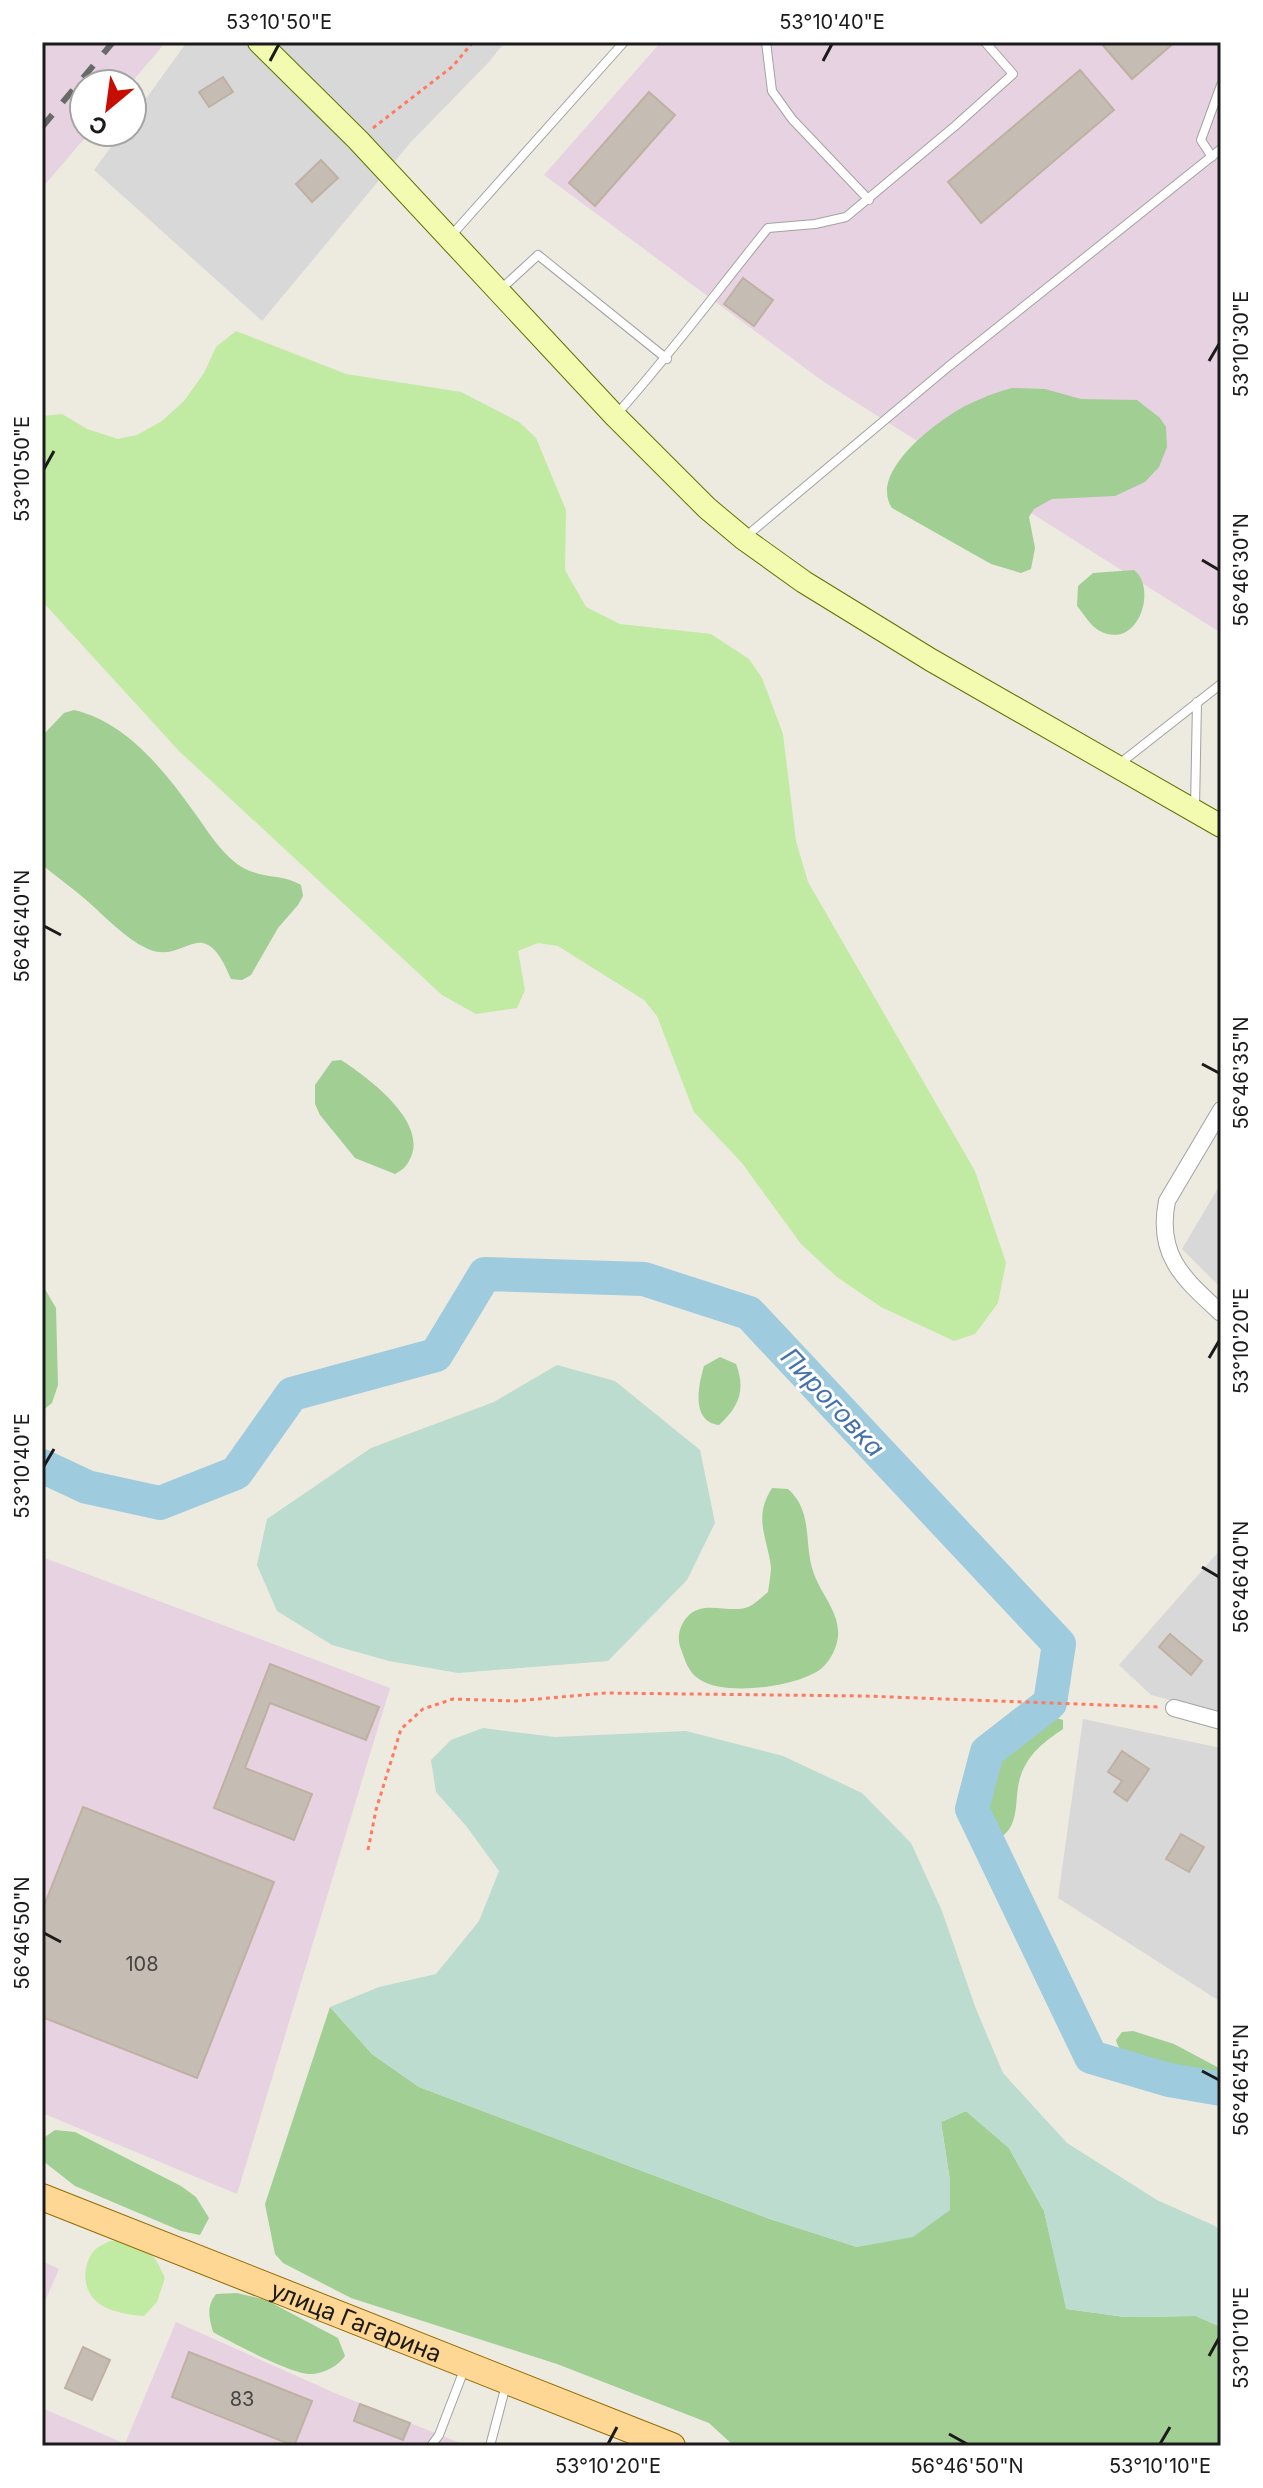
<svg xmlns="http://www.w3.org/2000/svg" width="1263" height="2488" font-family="Inter,sans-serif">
	<rect width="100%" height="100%" fill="#edeae0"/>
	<path fill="#d9d8d8" d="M187,42H505L488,63L410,143L262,321L94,170L122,132H132V118Z
		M1221,1183V1288L1182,1249Z
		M1221,1549V1713L1151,1695L1119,1665Z
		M1083,1719L1221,1748V2002L1058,1898Z"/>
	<path fill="#e7d2e1" d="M42,42H166L130,84H84V132H90L42,188Z
		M661,42H1221V633L824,382L544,175Z
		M42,1557L390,1688L237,2194L42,2113Z
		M42,2261L59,2269L42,2308Z
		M176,2322L337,2394L468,2446H124Z
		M42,2408L121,2442L120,2446H42Z"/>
	<path fill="#c1eaa3" d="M236,331L346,374L461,392L519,422L536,438L566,510L565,570L586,607L620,624L711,634L749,659L762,678L783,734L796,841L808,882L975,1171L1006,1263L998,1303L975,1334L954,1341L881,1307L837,1277L801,1244L742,1163L694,1112L657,1016L644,1000L558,946L538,943L518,951L525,990L517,1008L476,1014L442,995L179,751L42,601V416L62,414L87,429L118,439L137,435L162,421L184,401L204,373L216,347Z
		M110,2241C142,2240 152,2248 165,2278L157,2302L144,2316C129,2315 105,2311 95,2300C82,2288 83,2265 93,2252C97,2247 104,2244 110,2241Z"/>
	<path fill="#a1ce93" d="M1012,388L1045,389L1081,399L1137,400L1160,418L1166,427L1167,447L1159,467L1145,482L1115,496L1052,499L1034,509L1029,517L1035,548L1031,569L1021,573L991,564L892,508C868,472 937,421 965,406C981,398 996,392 1012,388Z
		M1134,570C1158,588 1138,653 1098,630C1090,625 1083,613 1077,606L1078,586L1093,573Z
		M74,710C126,722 164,770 194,812C207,830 219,850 237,864C259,880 282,873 301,885L303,896L298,905L278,928L251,975L242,980L231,979C202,908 186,966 148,949C124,938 105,916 85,899C71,887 56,876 42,865V736L64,713Z
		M341,1060C369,1078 431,1124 409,1161C405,1168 402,1170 395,1174L355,1158L320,1115L315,1104V1085L332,1061Z
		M42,1284L56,1308L58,1385L52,1403L42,1411Z
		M720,1357L736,1364C746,1390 739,1407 719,1425C691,1421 698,1387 704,1366Z
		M772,1488L788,1489C814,1512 803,1544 814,1574C821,1594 840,1613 838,1636C837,1647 831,1660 822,1668C799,1687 724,1697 699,1679C688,1672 685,1660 681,1649C676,1637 680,1624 689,1615C705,1600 730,1614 748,1607C755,1604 762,1597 768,1592C769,1584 771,1575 771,1567C767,1536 753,1518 772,1488Z
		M1054,1717L1063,1720V1729C1044,1742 1029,1753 1021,1775C1013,1796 1022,1824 1000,1838C970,1805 998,1749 1030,1727C1037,1723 1046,1720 1054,1717Z
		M330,2007L372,2054L419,2087L767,2218L857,2247L950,2181L941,2122L966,2111L1009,2148L1044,2211L1067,2309L1125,2317L1196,2316L1221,2327V2446H734L709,2423L557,2364L351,2298L283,2263L275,2254L265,2204Z
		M1133,2031L1174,2044L1221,2069V2081C1193,2076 1123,2072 1116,2040L1122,2032Z
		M55,2130L75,2132L181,2186L196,2197L209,2218L200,2235L181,2231L75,2186L43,2161L42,2139Z
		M237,2293L266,2300L338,2338L345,2356C339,2365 325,2373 313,2374C294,2376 231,2342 213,2332C209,2317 206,2307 216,2294Z"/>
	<path fill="#bcdccf" d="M557,1365L615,1381L700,1450L715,1523L687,1580L608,1661L458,1673L389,1661L332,1645L277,1611L257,1565L267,1519L371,1448L494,1402Z
		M483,1728L555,1737L686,1731L783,1756L862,1793L911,1843L942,1911L976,2009L1003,2073L1067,2143L1157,2200L1215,2226L1221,2231V2327L1196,2316L1125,2317L1066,2309L1044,2211L1009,2148L966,2111L941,2122L950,2181V2210L913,2237L857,2247L767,2218L419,2087L372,2054L330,2007L379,1987L436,1974L479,1921L499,1871L467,1827L436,1792L431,1760L451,1740Z"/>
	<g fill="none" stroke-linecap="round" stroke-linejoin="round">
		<path stroke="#9ecbdd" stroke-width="34" d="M42,1466L87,1487L160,1503L236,1473L292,1394L436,1355L485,1274L644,1279L749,1313L1059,1644L1050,1703L987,1752L972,1809L1091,2057L1169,2080L1221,2089"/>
	</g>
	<path fill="#c5bcb3" stroke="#bfb1a2" stroke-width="2" d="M1100,42H1175L1132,79Z
		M1080,70L1114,110L981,223L948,182Z
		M223,77L233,92L209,107L199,92Z
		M649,92L675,115L595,206L569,183Z
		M321,160L338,178L312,202L296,184Z
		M743,278L773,300L754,326L724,304Z
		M1170,1634L1202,1661L1191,1675L1159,1647Z
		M270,1664L379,1707L366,1740L270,1703L245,1768L312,1794L294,1840L214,1808Z
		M1122,1751L1149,1769L1127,1801L1114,1792L1122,1781L1108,1772Z
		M83,1807L274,1882L197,2078L42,2017V1911Z
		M1181,1834L1204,1847L1189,1872L1166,1859Z
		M83,2347L110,2360L92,2400L65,2388Z
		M189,2352L312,2401L294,2446L172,2397Z
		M360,2404L410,2423L403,2440L354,2421Z"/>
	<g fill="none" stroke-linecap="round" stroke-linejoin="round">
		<defs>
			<path id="service" d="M766,42L772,91L792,119L869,200
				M1212,157L1201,140L1221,85
				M450,237L624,42
				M500,290L538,255L667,359
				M616,415C670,355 717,291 768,228L815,224L846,217L955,126L1013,74L985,42
				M744,538L948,367L1221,149
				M1118,765L1221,684
				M1195,808L1197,702
				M431,2446L439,2435L464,2370
				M490,2446L506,2385"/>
			<path id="minor" d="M1221,1110L1167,1201C1156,1256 1184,1279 1221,1313
				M1174,1708L1221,1721"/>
			<path id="secondary" d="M259,42L358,140L615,416L707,508L744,539L804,582L931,660L1221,826"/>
			<g id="primary">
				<path id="s1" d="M42,2197L672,2446"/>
			</g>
		</defs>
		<use href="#service" stroke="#a2a2a2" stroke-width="10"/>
		<use href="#minor" stroke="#a2a2a2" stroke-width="18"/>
		<use href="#secondary" stroke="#5f7302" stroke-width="24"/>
		<use href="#primary" stroke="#926b00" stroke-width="28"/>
		<path stroke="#fe7b61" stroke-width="3" stroke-dasharray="4 4" stroke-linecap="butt" d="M373,128L453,66L473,42
			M368,1850L376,1810L401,1729L423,1709L453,1699L515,1701L606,1693L865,1696L1158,1707"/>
		<use href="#service" stroke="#fff" stroke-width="8"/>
		<use href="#minor" stroke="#fff" stroke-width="16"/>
		<use href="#secondary" stroke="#f2fbb0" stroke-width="22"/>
		<use href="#primary" stroke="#fed794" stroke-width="26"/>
		<path stroke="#696969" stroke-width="6" stroke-dasharray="16 16" stroke-linecap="butt" d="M42,127L113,42"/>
	</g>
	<path fill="none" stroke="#1b1b1b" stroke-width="3" d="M270,61L279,44M823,61L832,44M1209,361L1219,344M44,469L54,451M1202,560L1219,570M44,926L61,935M1202,1064L1219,1073M1209,1358L1219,1341M44,1466L54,1449M1202,1567L1219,1577M44,1933L61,1942M1202,2071L1219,2080M1209,2356L1219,2338M949,2434L967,2444M608,2444L617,2427M1160,2444L1170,2427"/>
	<g text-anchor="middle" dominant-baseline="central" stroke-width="6" stroke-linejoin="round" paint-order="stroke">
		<g font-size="20" fill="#464341">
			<text x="142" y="1964">108</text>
			<text x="242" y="2399">83</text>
		</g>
		<g font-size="24" fill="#1b1b1b" stroke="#fff">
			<text stroke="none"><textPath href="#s1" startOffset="338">улица Гагарина</textPath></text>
		</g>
		<g font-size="26" font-style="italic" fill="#4672ac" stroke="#fff">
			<text transform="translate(833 1402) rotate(47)">Пироговка</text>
		</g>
	</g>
	<rect width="1263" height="2488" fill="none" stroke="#ffffff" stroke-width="88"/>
	<g transform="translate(108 108) rotate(209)"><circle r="38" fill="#ffffff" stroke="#a4a4a4" stroke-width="2"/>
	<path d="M0-6L14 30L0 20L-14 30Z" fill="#c60d00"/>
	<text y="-12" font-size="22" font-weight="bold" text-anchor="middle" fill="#1b1b1b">С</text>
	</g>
	<rect x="44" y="44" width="1175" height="2400" fill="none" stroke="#1b1b1b" stroke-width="3"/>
	<g font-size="20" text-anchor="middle" fill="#1b1b1b">
		<text x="279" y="29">53°10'50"E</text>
		<text x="832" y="29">53°10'40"E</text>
		<text transform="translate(1241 344) rotate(-90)" y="7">53°10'30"E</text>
		<text transform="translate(22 469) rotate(-90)" y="7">53°10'50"E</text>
		<text transform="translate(1241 570) rotate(-90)" y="7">56°46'30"N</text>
		<text transform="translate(22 926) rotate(-90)" y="7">56°46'40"N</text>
		<text transform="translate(1241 1073) rotate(-90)" y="7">56°46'35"N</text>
		<text transform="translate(1241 1341) rotate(-90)" y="7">53°10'20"E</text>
		<text transform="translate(22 1466) rotate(-90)" y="7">53°10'40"E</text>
		<text transform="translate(1241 1577) rotate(-90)" y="7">56°46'40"N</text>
		<text transform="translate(22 1933) rotate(-90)" y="7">56°46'50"N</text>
		<text transform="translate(1241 2080) rotate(-90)" y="7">56°46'45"N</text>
		<text transform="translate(1241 2338) rotate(-90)" y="7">53°10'10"E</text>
		<text x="608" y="2473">53°10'20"E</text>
		<text x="967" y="2473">56°46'50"N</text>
		<text x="1160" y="2473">53°10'10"E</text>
	</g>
</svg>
